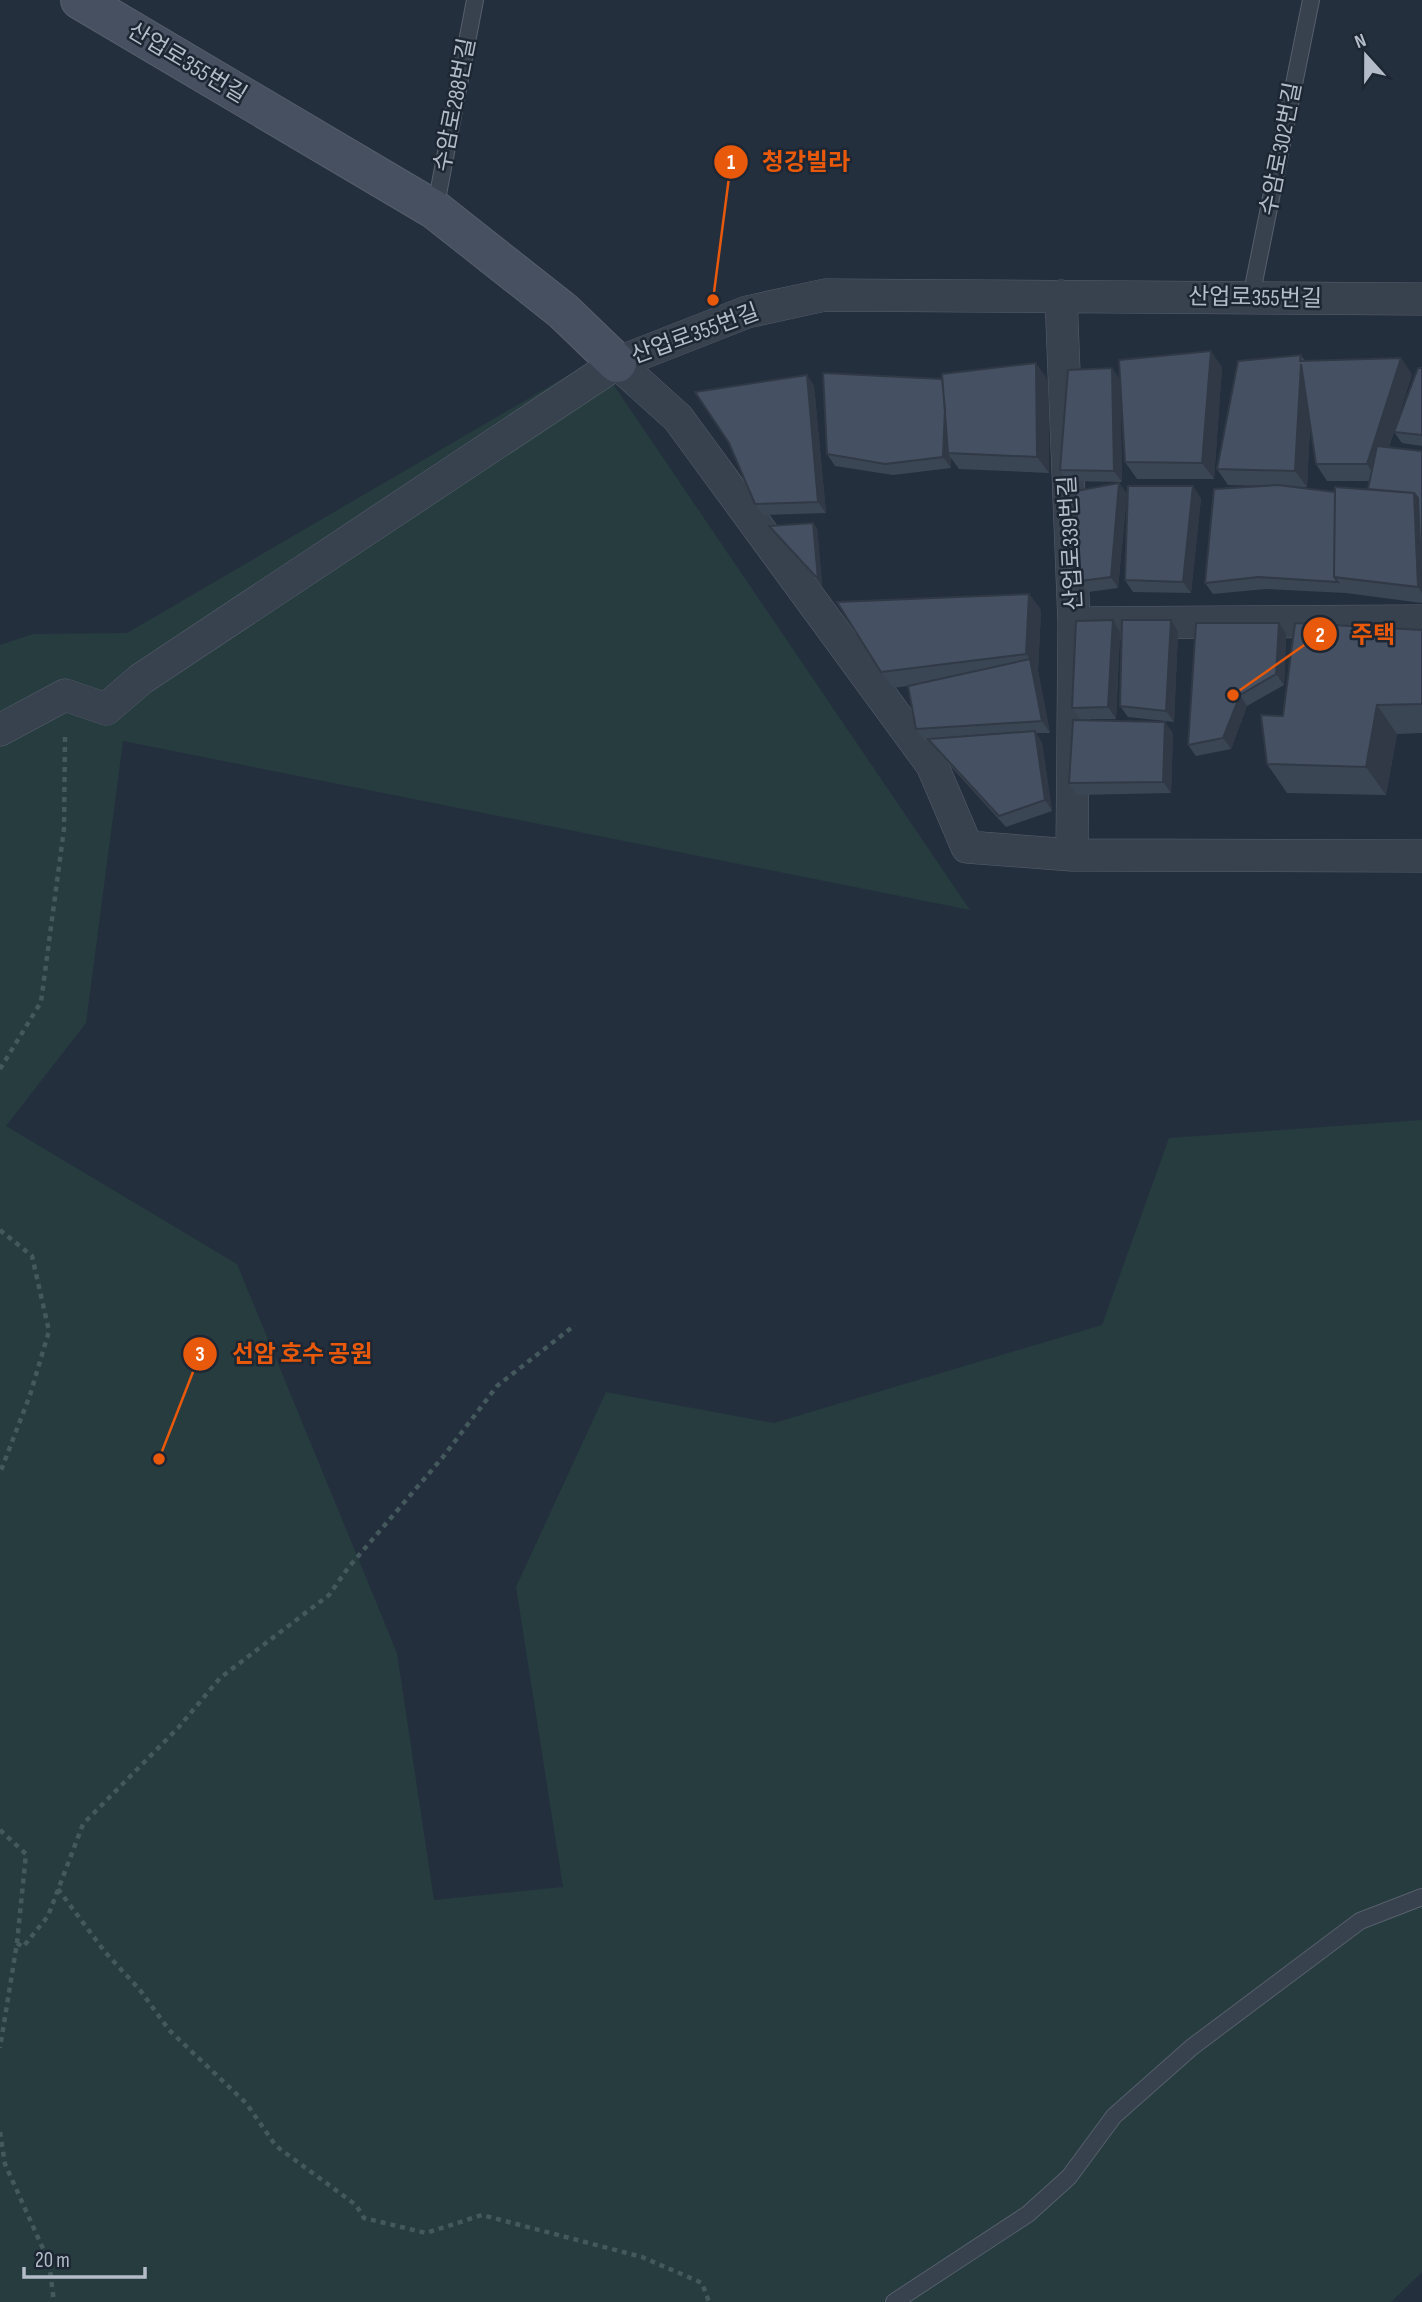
<svg xmlns="http://www.w3.org/2000/svg" width="1422" height="2302" font-family="'Sofia Sans Condensed','Noto Sans KR',sans-serif">
	<rect width="100%" height="100%" fill="#242f3e"/>
	<path fill="#263c3f" d="M596,359L970,910L123,741L86,1023L6,1126L237,1264L397,1653L434,1900L563,1887L516,1587L606,1392L774,1423L1102,1325L1169,1138L1422,1120V2272L1391,2302H0V645L33,634L127,633Z"/>
	<g fill="none" stroke-linecap="round" stroke-linejoin="round">
		<defs>
			<path id="lane" d="M435,210L475,0
				M1251,297L1311,0
				M894,2302L1028,2214L1069,2177L1114,2116L1192,2047L1360,1921L1422,1897"/>
			<path id="street" d="M1061,296L1074,623L1072,855
				M617,363L678,418L932,765L967,847L1072,855L1422,856
				M1074,623L1422,621
				M0,730L65,695L106,709L141,679L617,363L747,312L825,295L1422,299"/>
			<path id="secondary" d="M80,0L435,210L563,311L617,363"/>
		</defs>
		<use href="#lane" stroke="#565f6c" stroke-width="18"/>
		<use href="#street" stroke="#565f6c" stroke-width="33"/>
		<use href="#secondary" stroke="#565f6c" stroke-width="40"/>
		<path stroke="#44595c" stroke-width="4.5" stroke-dasharray="5 5" stroke-linecap="butt" d="M0,1069L41,1002L64,829L65,736
			M0,1230L32,1256L49,1331L30,1395L0,1473
			M0,1830L26,1854L17,1943L0,2048
			M58,1889L105,1952L140,1990L169,2030L246,2103L276,2146L356,2205L364,2218L426,2233L482,2215L642,2257L702,2283L709,2302
			M17,1943L23,1947L48,1916L83,1824L178,1728L220,1678L329,1595L348,1568L443,1457L497,1386L575,1325
			M0,2132L5,2164L49,2262L54,2302"/>
		<use href="#lane" stroke="#38414e" stroke-width="16"/>
		<use href="#street" stroke="#38414e" stroke-width="32"/>
		<use href="#secondary" stroke="#465061" stroke-width="38"/>
	</g>
	<path fill="#3b4654" fill-rule="evenodd" d="M1301,355L1305,361L1412,374L1394,431L1422,368V446L1402,443L1394,432L1389,447L1422,451V603L1346,593L1266,589L1213,594L1205,583L1265,486L1228,485L1217,469ZM1310,426L1316,464L1327,481H1370L1368,489L1335,492L1290,487H1307Z
		M1222,367L1214,479H1137L1125,462L1120,382L1122,482L1068,481L1060,470L1120,379Z
		M807,375L814,386L826,513L763,515L755,504Z
		M942,379L1048,380L1049,473L959,469L951,458V468L893,475L835,466L827,454Z
		M1119,483L1127,494L1118,588L1088,592L1080,581Z
		M1201,498L1191,593L1133,592L1125,580Z
		M769,526L817,528L822,585L773,532Z
		M1029,594L1041,610L1038,671L1050,733H1036L1042,743L1052,811L1006,827L936,750L929,740H924L916,729L908,686L893,688L881,672Z
		M1113,620L1120,632L1116,719H1080L1072,708Z
		M1422,630V733L1397,734L1386,795L1287,793L1267,764L1283,716Z
		M1178,632L1174,722L1128,717L1120,706Z
		M1286,634L1284,685L1247,706L1231,749L1196,756L1188,745Z
		M1173,733L1171,793L1077,795L1069,783Z"/>
	<path fill="#303945" d="M1211,351L1222,367L1214,479L1202,463Z
		M1401,358L1412,374L1378,481L1367,464Z
		M1036,363L1048,380L1049,473L1037,457Z
		M1301,364L1312,381L1307,487L1295,471Z
		M1112,368L1120,379L1122,482L1114,471Z
		M807,375L814,386L826,513L818,502Z
		M946,379L948,453L951,458V468L943,457Z
		M1119,483L1127,494L1118,588L1111,577Z
		M1193,486L1201,498L1191,593L1183,582Z
		M1414,493L1422,504V593L1418,587Z
		M813,523L817,528L822,585L818,579Z
		M1029,594L1041,610L1038,671L1050,733L1042,721L1030,659L1026,654Z
		M1113,620L1120,632L1116,719L1108,707Z
		M1171,620L1178,632L1174,722L1166,711Z
		M1279,623L1286,634L1284,685L1276,674Z
		M1240,695L1247,706L1231,749L1223,738Z
		M1377,705L1397,734L1386,795L1366,767Z
		M1165,722L1173,733L1171,793L1163,782Z
		M1035,731L1042,743L1052,811L1045,800Z"/>
	<path fill="#455162" stroke="#303945" stroke-width="2" d="M1211,351L1202,463L1125,462L1119,360Z
		M1301,355L1300,361L1401,358L1367,464H1316L1301,364L1295,471L1217,469L1238,361Z
		M1036,363L1037,457L948,453L942,374Z
		M1112,368L1114,471L1060,470L1068,370Z
		M1418,368H1422V435L1394,432Z
		M823,373L942,379L945,409L943,457L885,464L827,454Z
		M807,375L818,502L755,504L729,443L695,392Z
		M1377,446L1422,451V592L1418,498L1414,493L1368,489Z
		M1119,483L1111,577L1080,581L1076,491Z
		M1278,485L1335,492L1334,577L1338,582L1258,577L1205,583L1214,489Z
		M1128,486H1193L1183,582L1125,580Z
		M1335,487L1414,493L1418,587L1334,577Z
		M813,523L818,579L769,526Z
		M1029,594L1026,654L881,672L837,602Z
		M1113,620L1108,707L1072,708L1076,621Z
		M1122,620H1171L1166,711L1120,706Z
		M1196,623H1279L1276,674L1240,695L1223,738L1188,745Z
		M1295,623L1422,630V704L1377,705L1366,767L1267,764L1261,715L1283,716Z
		M1030,659L1042,721L916,729L908,686Z
		M1073,720L1165,722L1163,782L1069,783Z
		M1035,731L1045,800L999,816L928,739Z"/>
	<g text-anchor="middle" dominant-baseline="central" stroke-width="5" stroke-linejoin="round" paint-order="stroke">
		<g font-size="23" fill="#b4bcc9" stroke="#1d2633">
			<text transform="translate(187 63) rotate(31)">산업로355번길</text>
			<text transform="translate(455 105) rotate(-79)">수암로288번길</text>
			<text transform="translate(1281 149) rotate(-79)">수암로302번길</text>
			<text transform="translate(1255 298) rotate(1)">산업로355번길</text>
			<text transform="translate(695 334) rotate(-20)">산업로355번길</text>
			<text transform="translate(1071 543) rotate(-93)">산업로339번길</text>
		</g>
	</g>
	<path fill="none" stroke="#e8590c" stroke-width="2.5" d="M713 300L731 162M1233 695L1320 634M159 1459L200 1354"/>
	<g fill="#e8590c" stroke="#1d2633" stroke-width="2.5">
		<circle cx="713" cy="300" r="7"/>
		<circle cx="1233" cy="695" r="7"/>
		<circle cx="159" cy="1459" r="7"/>
		<circle cx="731" cy="162" r="18"/>
		<circle cx="1320" cy="634" r="18"/>
		<circle cx="200" cy="1354" r="18"/>
	</g>
	<g font-size="21" text-anchor="middle" font-weight="bold" fill="#fff">
		<text x="731" y="169">1</text>
		<text x="1320" y="642">2</text>
		<text x="200" y="1361">3</text>
	</g>
	<g font-size="24" text-anchor="middle" font-weight="bold" fill="#e8590c" stroke="#1d2633" stroke-width="5" stroke-linejoin="round" paint-order="stroke">
		<text x="806" y="170">청강빌라</text>
		<text x="1373" y="643">주택</text>
		<text x="302" y="1362">선암 호수 공원</text>
	</g>
	<g transform="translate(1366 56) rotate(339)" stroke="#1d2633" stroke-width="5" paint-order="stroke">
	<path d="M0-5L12 26L0 18L-12 26Z" fill="#b4bcc9"/>
	<text y="-10" font-size="19" font-weight="bold" text-anchor="middle" fill="#b4bcc9">N</text>
	</g>
	<path d="M24 2267v10h121v-10" fill="none" stroke="#b4bcc9" stroke-width="3.5"/>
	<text x="35" y="2267" font-size="21" fill="#b4bcc9" stroke="#1d2633" stroke-width="5" paint-order="stroke">20 m</text>
</svg>
